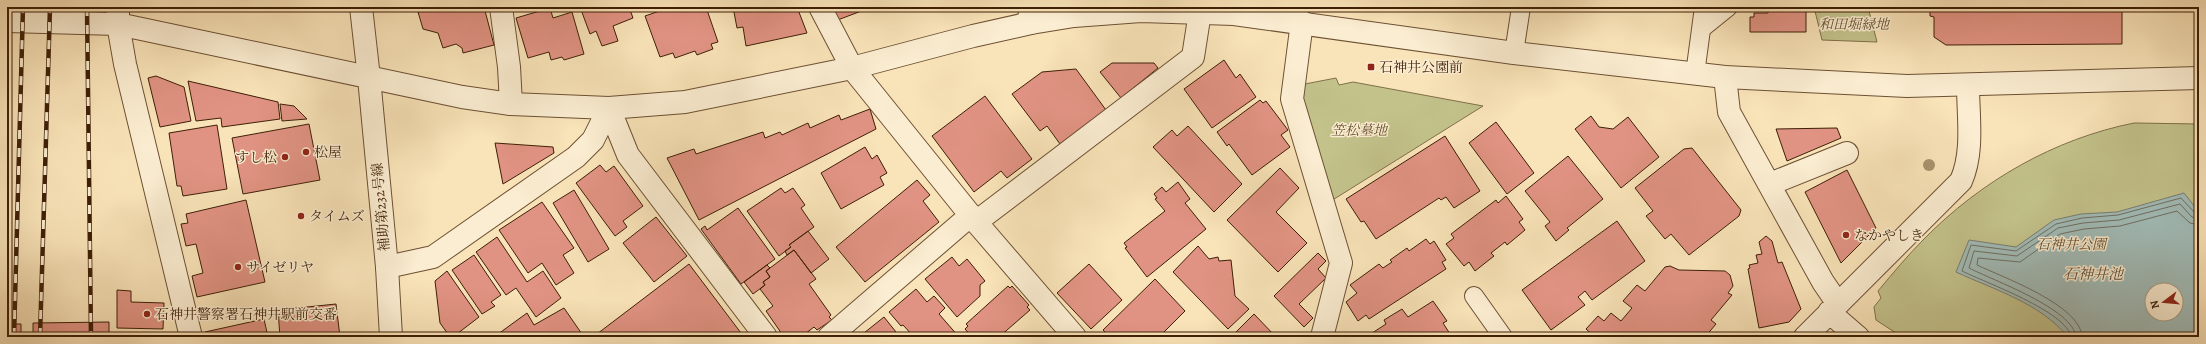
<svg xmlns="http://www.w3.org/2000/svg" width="2206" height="344" font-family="Alegreya,'Noto Serif JP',serif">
	<rect width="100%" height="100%" fill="#f9e3b8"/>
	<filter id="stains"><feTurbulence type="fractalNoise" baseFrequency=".005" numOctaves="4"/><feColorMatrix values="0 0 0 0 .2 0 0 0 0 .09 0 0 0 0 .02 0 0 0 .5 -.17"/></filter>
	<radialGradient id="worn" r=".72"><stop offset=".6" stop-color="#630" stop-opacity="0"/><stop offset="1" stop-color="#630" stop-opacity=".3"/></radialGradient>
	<path fill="#c3c28b" stroke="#807049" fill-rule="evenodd" d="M1814,7H1868L1877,42L1822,40Z
		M1336,78L1339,85L1353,82L1483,106L1331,201L1301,94L1305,84Z
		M2134,123L2199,124V337H1902L1876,320L1874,307L1881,298L1878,291C1893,273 1908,255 1924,239C1981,181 2054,139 2134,123ZM2152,290H2176V314H2152Z"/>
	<path fill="#a1bcb8" stroke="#797d71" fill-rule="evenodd" d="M2184,193L2199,212V337H2068C2040,303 1995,290 1956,272L1969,240L2016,247L2054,220L2081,214L2117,212ZM2152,290H2176V314H2152Z"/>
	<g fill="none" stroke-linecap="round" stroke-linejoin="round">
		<path stroke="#706e60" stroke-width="1" d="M2071,337C2068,312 1984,282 1962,271L1971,245L2016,251L2056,224L2082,218L2118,215L2181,198L2195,213L2199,214
			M2076,337C2074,309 1992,280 1969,268L1974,251L2017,256L2058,228L2083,223L2119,220L2180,204L2192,217L2199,219
			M2082,337C2081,305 2002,277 1977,265L1978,258L2020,262L2060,234L2084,229L2120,226L2177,211L2190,223L2199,225"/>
	</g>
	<path fill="#e19383" stroke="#3e1f07" d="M438,7H484L494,45L463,53L462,48L456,44L443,48L438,33L423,29L418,12Z
		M580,7H629L633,18L613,26L618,41L602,46L596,31L590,34Z
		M671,7H706L718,42L711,44L713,49L697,55L695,51L675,58L673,53L660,57L645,16Z
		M733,7H797L807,33L746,46L743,27L737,28Z
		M829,7H872L835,21Z
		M1930,7H2122V44L1946,45L1934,37V17L1930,16Z
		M550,8L553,18L572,12L584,54L564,60L562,57L551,60L549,52L528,58L516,18Z
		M1768,8H1806V32H1750V17H1754V13H1768Z
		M1224,60L1236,78L1240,74L1256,97L1212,128L1184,89Z
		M1112,63H1154L1158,68L1121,98L1100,72Z
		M1076,69L1106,110L1060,144L1047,126L1040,131L1012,94L1042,72Z
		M156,76L184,87L191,121L160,127L148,78Z
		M188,81L278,102L280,119L222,127L221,118L196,121Z
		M985,96L1032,159L1007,178L1001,171L974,192L932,136Z
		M1260,100L1263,103L1266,101L1288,130L1281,135L1290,147L1252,175L1229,144L1227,146L1217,132Z
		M280,104L294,106L307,119L282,121Z
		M870,109L876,129L699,220L667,158L694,149L696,154L763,132L765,138L780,132L782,135L808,123L810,128L839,115L841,120Z
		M1591,116L1599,127L1613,129L1628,117L1659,157L1621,188L1575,129Z
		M1496,122L1534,173L1507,194L1469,143Z
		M309,124L320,180L243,194L232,138Z
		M217,125L227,189L183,196L181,186H177L169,133Z
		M1188,126L1242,184L1214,212L1153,147L1172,130L1177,136Z
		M1837,128L1841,138L1787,161L1776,129Z
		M1445,136L1480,191L1454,208L1446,197L1441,200L1439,198L1376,239L1364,221L1361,222L1346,199Z
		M495,143L553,147L554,153L503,184Z
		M865,147L872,159L877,155L887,173L880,177L884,185L841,209L821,173Z
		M1692,148L1741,210L1739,216L1689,255L1671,234L1665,239L1646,216L1653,211L1635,188L1684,149Z
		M1568,156L1603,199L1567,228L1569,230L1556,241L1545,226L1550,222L1525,191Z
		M600,165L606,172L614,166L643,206L623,221L627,227L615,236L576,183Z
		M1280,168L1299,188L1276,212L1307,243L1278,272L1227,220Z
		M1847,170L1876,228L1841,263L1805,192Z
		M917,180L930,195L923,201L939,222L865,282L836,247Z
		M1178,182L1190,199L1185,203L1206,229L1147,277L1125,248L1127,247L1124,243L1165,211L1155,199L1157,198L1154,194L1162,187L1166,192Z
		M781,188L785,193L793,188L805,205L801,208L814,227L789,245L791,247L779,256L747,211Z
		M574,190L609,249L588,262L553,203Z
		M1506,196L1523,219L1519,222L1525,230L1507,245L1505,242L1491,253L1494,256L1475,271L1469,262L1464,266L1446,244L1454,238L1451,234L1496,200L1498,203Z
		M246,200L265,282L197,297L192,276L203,273L196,244L186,246L181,224L188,223L186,214Z
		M542,202L574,248L563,255L574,273L556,285L542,263L528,273L499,230Z
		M738,208L775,259L741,284L701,229L705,226L707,230Z
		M656,217L687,256L654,282L623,243Z
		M1617,221L1645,261L1592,300L1585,291L1578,297L1585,305L1551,330L1522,290Z
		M808,231L829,259L811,273L794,250L787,255L785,251L791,247L789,245Z
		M1766,236L1772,241L1778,263L1782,262L1801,309L1789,322L1759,328L1748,269L1750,268L1749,265L1758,263L1756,255L1762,254L1759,242Z
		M497,237L527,282L543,271L561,298L536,317L516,288L506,295L476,252Z
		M1426,239L1430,244L1434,241L1446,260L1442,262L1446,269L1369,319L1366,315L1358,321L1346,302L1357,293L1350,285L1379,264L1383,268L1392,262L1390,260L1407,248L1409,251Z
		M1198,246L1209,259L1218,257L1219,261L1231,260L1235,296L1249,309L1228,329L1173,272Z
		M794,250L816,279L809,284L831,315L829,317L832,320L817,330L814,327L801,337H784L766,311L773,306L760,289L765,285L763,282L770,277L766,271Z
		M1318,253L1326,261L1318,269L1326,278L1299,304L1313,318L1304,327L1274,296Z
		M474,255L501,295L491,302L495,306L482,314L452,270Z
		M952,257L959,266L967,259L985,281L980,285V296L957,317L925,279Z
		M689,264L744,337H593Z
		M1089,264L1122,300L1091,329L1057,293Z
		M767,265L770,268L766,271L770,277L763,282L765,285L753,294L744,282Z
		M1670,266L1679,270L1725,271L1730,275L1733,286L1728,293L1732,295L1711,320L1716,324L1705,337H1595L1586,329L1598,316L1604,321L1611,313L1621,321L1632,308L1623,301L1637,285L1645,291L1665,267Z
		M447,271L479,317L453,337H450L440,323L435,281Z
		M1155,279L1185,311L1159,337H1110L1103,330Z
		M1008,286L1010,288L1012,286L1029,305L1027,307L1030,310L999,337H972L965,329L968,326L966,324Z
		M916,289L927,302L934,296L945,308L939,314L959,337H914L903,325L901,326L889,312Z
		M117,290L131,291V302L164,303L163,329L117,328Z
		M1433,301L1447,321L1443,323L1452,337H1366L1386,324L1384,320L1402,309L1408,317Z
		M336,304L340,337H280L278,310Z
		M564,308L584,337H494L527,313L534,325Z
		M1254,314L1276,337H1231Z
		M884,317L900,337H859Z
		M264,319L268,337H207L205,332Z
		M109,322V337H33V323Z
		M7,324H21V337H7Z"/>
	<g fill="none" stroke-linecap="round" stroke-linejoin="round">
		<defs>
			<path id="service" d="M1702,28L1728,7
				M1514,53L1521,7
				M1695,74L1704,7
				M1474,296L1503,337"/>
			<path id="minor" d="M118,7V24L125,64L191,337
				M361,7L369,78
				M501,7L509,67L511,104
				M820,7L852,68L976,222L1075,337
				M1029,7L1031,23
				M1302,22L1292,99L1341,263L1322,337
				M1725,77L1729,112L1823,282L1838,304
				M609,108L628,155L766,337
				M1770,184L1847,153
				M976,222L1193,57L1200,12
				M387,267L433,257L576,157L593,140L609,108
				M1829,312L1858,337
				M829,337L971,215
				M1805,337L1961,181C1974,152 1968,116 1968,85"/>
			<path id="tertiary" d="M7,21L118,24L462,97L511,104L609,108L685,102L852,68L973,36L1031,23L1074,16L1141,11L1234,14L1514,53L1725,77L1907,86L2199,78
				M369,78L387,267L391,337"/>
		</defs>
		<use href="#service" stroke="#6d5033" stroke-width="20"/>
		<use href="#minor" stroke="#6d5033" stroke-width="24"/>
		<use href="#tertiary" stroke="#6d5033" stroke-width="24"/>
		<use href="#service" stroke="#fbedd1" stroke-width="18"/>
		<use href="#minor" stroke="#fbedd1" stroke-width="22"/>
		<use href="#tertiary" stroke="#fbedd1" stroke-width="22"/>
		<defs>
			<path id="rail" d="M87,7L91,337
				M14,337L23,7
				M40,337L50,7"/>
		</defs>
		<use href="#rail" stroke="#3e1f07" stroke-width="4.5"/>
		<use href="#rail" stroke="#fbedd1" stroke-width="3" stroke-dasharray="9" stroke-linecap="butt"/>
	</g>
	<circle fill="#a8926d" cx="1929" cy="165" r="6"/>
	<g fill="#8f2418" stroke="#fbedd1" stroke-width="1.5">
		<rect x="1367" y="63" width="8" height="8" rx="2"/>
		<circle cx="306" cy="152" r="4"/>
		<circle cx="285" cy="157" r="4"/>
		<circle cx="301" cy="216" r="4"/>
		<circle cx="1846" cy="235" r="4"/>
		<circle cx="238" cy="267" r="4"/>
		<circle cx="147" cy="314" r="4"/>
	</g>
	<g text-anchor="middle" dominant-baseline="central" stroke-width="3" stroke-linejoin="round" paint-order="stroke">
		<g font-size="14" font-style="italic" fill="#66502f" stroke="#fbedd1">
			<text x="1854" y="24">和田堀緑地</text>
			<text x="1359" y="130">笠松墓地</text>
			<text x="2071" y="244">石神井公園</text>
		</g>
		<g font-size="14" fill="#3e1f07" stroke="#fbedd1" text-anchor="start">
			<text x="1379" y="67">石神井公園前</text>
			<text x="314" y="152">松屋</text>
			<text x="277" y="157" text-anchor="end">すし松</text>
			<text x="309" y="216">タイムズ</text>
			<text x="1854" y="235">なかやしき</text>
			<text x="246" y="267">サイゼリヤ</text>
			<text x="155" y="314">石神井警察署石神井駅前交番</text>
		</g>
		<g font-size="14" fill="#3e1f07" stroke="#fbedd1">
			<text transform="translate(381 207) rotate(-95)">補助第232号線</text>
		</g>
		<g font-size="15" font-style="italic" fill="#5c4e3c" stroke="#fbedd1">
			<text x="2093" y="274">石神井池</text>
		</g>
	</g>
	<rect width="2206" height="344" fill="none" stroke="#f9e3b8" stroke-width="24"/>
	<rect x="8" y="8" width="2190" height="328" fill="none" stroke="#3e1f07" stroke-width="2"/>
	<rect x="12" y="12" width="2182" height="320" fill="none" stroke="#3e1f07"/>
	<g transform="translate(2164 302) rotate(254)"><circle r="19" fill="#fbedd1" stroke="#af9b80"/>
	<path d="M0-3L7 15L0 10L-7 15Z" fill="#8f2418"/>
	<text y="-6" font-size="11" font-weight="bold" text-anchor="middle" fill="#3e1f07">N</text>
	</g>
	<rect width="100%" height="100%" filter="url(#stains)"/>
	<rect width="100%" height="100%" fill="url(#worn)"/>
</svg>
